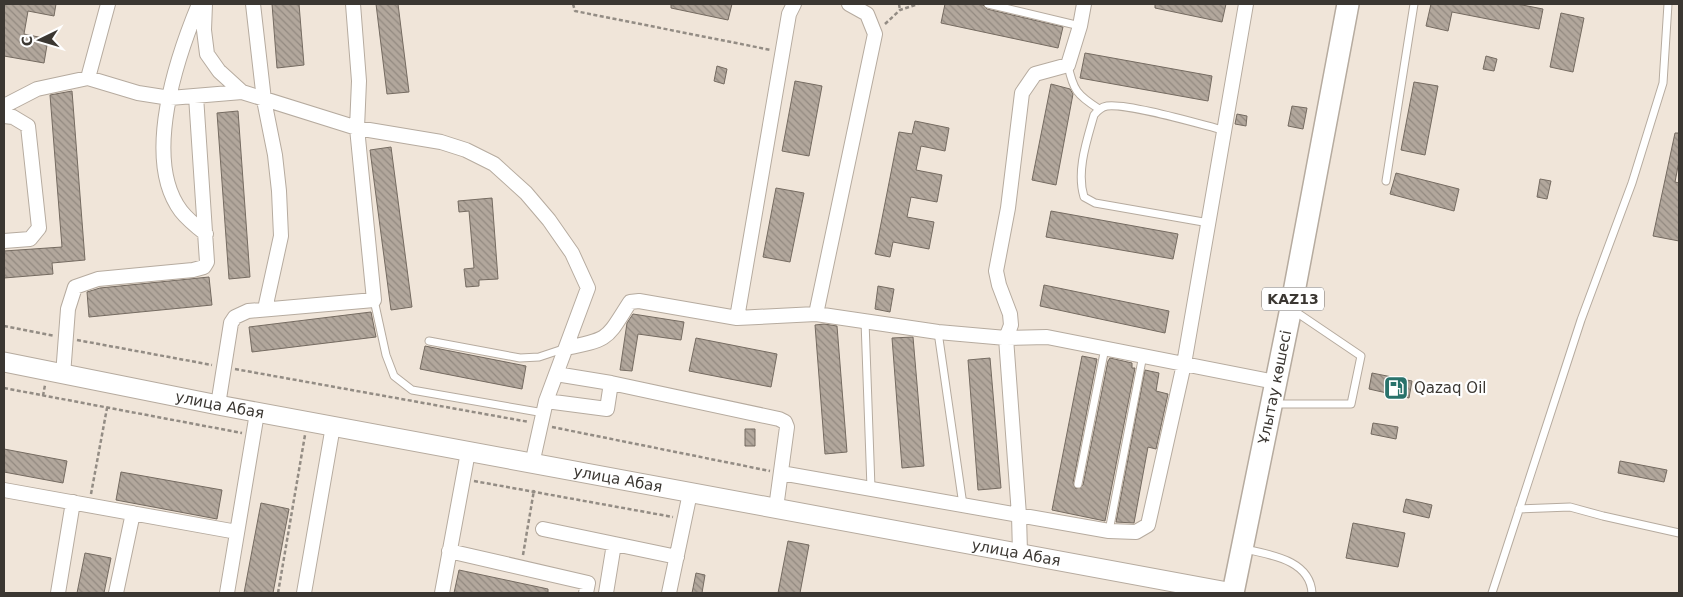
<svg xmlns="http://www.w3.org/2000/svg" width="1683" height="597" font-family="'DejaVu Sans',sans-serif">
	<defs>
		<pattern id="building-back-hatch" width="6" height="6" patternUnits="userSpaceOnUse" patternTransform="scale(1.25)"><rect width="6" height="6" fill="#b2a79c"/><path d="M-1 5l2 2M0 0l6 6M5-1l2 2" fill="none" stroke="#928980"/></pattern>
	</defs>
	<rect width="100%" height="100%" fill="#f0e5d9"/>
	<path fill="url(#building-back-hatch)" stroke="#756b61" d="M4,4H56L54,16L28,11L24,34L48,39L44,63L4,56Z
		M272,4H299L304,65L277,68Z
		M376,4H398L409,92L387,94Z
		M671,4H732L728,20L671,8Z
		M945,4H975L983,5L987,9L1063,27L1058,48L941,23Z
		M1155,4H1226L1222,22L1155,8Z
		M1431,4H1517L1543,9L1539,29L1452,12L1448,31L1426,26Z
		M1561,13L1584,18L1573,72L1550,67Z
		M1085,53L1212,76L1208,101L1080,78Z
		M1486,56L1497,59L1494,71L1483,69Z
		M717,66L727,69L724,84L714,81Z
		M795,81L822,86L809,156L782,151Z
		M1414,82L1438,86L1425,155L1401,150Z
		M1051,84L1070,89L1073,94L1056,185L1032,180Z
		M72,91L85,260L52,263L53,274L4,278V251L62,247L50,95Z
		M1292,106L1307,108L1303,129L1288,126Z
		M238,111L250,277L229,279L217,113Z
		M1237,114L1247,116L1246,126L1235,124Z
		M915,121L949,128L945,151L921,146L916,170L942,175L937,202L911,197L907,217L934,222L929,249L893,242L890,257L875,254L899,132L912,134Z
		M1675,133H1679V161L1675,182L1679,183V241L1653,236Z
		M391,147L412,307L391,310L370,150Z
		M1396,173L1459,189L1454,211L1390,194Z
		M1540,179L1551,181L1547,199L1537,197Z
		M776,188L804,193L790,262L763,257Z
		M492,198L498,279L479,280V286L466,287L464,269L474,268L469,211L459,212L458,201Z
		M1051,211L1178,234L1173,259L1046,237Z
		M209,277L212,305L89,317L87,292L100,288Z
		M1044,285L1169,311L1165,333L1040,306Z
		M878,286L894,289L890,312L875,309Z
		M371,312L376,337L252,352L249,327Z
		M633,314L684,322L681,340L638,334L632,371L620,370L627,323Z
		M824,324L837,326L847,452L825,454L815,325Z
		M913,337L924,466L902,468L892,338Z
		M696,338L777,354L771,387L689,371Z
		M425,346L526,366L522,389L420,369Z
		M1082,356L1097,359L1073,483L1076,489L1083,485L1108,361L1110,358L1132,363V368H1135L1105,521L1052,510Z
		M990,358L1001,488L978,490L968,360Z
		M1145,370L1159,373L1156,391L1168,394L1156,449L1148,447L1134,523L1116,522Z
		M1372,373L1412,381L1409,398L1369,389Z
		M1373,423L1398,427L1396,439L1371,434Z
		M745,429H755V446H745Z
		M4,449L67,461L63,483L4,472Z
		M1620,461L1667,470L1664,482L1618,473Z
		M121,472L222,490L217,519L116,500Z
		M1406,499L1432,505L1429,518L1403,512Z
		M261,503L289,509L273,593H244Z
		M1353,523L1405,533L1398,567L1346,558Z
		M788,541L809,545L800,593H778Z
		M85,553L111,558L104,593H77Z
		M459,570L548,589V593H454Z
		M696,573L705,575L702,593H692Z"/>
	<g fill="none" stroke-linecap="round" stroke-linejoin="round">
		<defs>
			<path id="lane" d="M988,4L1080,26
				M1068,65C1073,90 1077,95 1099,109
				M1386,181L1414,4
				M1209,223L1095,203L1084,197C1076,171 1087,140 1094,115C1098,110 1101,107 1107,106C1128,103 1199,124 1223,130
				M374,300L386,355L394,376L412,390L544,413
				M865,321L871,488
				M938,332L963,505
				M429,341L520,358L539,357L566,348
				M1273,404H1351L1361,356L1293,310
				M1078,484L1105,348
				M1519,509L1570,507L1603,516L1679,533
				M1109,531L1143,355
				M1245,549C1271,555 1310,560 1312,593
				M1492,593L1581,320L1632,183L1663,83L1668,4"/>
			<path id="street" d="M199,4C177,57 142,159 181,211C188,220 197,227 206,234
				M205,4L204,30L207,54L219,71L242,92L357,128L441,142L466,150L494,164L526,193L549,220L572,253L588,288L546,401L532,464
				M253,4L264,100L275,155L279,191L281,236L265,309
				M88,78L108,4
				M4,106L37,89L88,78L138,93L170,98L242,92
				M4,116L13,117L28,126L39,228L30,239L4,241
				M816,314L938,332L1006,338L1011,325L1010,314L999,285L996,271L1008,208L1022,93L1035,74L1068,65L1080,26L1084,4
				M737,318L789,14L794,4
				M566,348C611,339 606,339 630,302L639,301L737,318L816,314L875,34L867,14L849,4
				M556,374L611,383
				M63,375L68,309L75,287L98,279L193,270L204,267L207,262L196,96
				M546,401L607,409L611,383L779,419L785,422L787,427L776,508
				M218,405L231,323L235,317L248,311L374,300L357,128L359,81L353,4
				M781,473L1109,531L1136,532L1148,525L1184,364L1246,4
				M4,490L237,532
				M543,529L677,557
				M449,551L588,583L586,593
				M1020,553L1019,515L1006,338L1047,337L1275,382
				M58,593L73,502
				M116,593L133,513
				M227,593L257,413
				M304,593L333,426
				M442,593L468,452
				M606,593L614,544
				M669,593L690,493"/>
			<g id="secondary">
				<path id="s1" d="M4,362L218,405L1233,593"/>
			</g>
			<g id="primary">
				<path id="s2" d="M1233,593L1291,308L1348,4"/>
			</g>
		</defs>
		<use href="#lane" stroke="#b6ab9f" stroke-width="9"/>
		<use href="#street" stroke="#b6ab9f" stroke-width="16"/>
		<use href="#secondary" stroke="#b6ab9f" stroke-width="21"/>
		<use href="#primary" stroke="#b6ab9f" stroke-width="24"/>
		<path stroke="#938c84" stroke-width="2.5" stroke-dasharray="4 2.5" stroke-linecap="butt" d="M573,4L575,11L771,50
			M899,4L900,10
			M885,24L900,10L918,4
			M4,326L55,336
			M77,340L212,365
			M235,369L529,422
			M4,388L242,433
			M43,396L45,385
			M552,427L770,471
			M474,481L673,517
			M91,494L107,408
			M523,555L534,490
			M278,593L305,435"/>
		<use href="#lane" stroke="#fff" stroke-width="7"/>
		<use href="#street" stroke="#fff" stroke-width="14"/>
		<use href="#secondary" stroke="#fff" stroke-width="19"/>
		<use href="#primary" stroke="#fff" stroke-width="21"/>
	</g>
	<defs>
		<symbol id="fuel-square" viewBox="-11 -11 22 22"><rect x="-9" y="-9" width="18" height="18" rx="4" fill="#29726b" stroke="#fff"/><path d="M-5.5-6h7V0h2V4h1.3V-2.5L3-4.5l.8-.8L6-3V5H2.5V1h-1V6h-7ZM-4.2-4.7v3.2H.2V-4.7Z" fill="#fff"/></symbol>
	</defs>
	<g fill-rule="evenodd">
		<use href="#fuel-square" x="1382" y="374" width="28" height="28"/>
	</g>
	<g text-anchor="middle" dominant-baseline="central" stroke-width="4.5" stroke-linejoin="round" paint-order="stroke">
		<rect fill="#fff" stroke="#767370" stroke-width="1" x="1262" y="287.5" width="62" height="23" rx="4"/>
		<g font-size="14" font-weight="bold" fill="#3b3732">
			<text x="1293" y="299">KAZ13</text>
		</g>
		<g font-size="15" fill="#3b3732" stroke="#fff">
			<text stroke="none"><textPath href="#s2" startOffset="210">Ұлытау көшесі</textPath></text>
			<text stroke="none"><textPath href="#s1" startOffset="220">улица Абая</textPath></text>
			<text stroke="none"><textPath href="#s1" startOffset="625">улица Абая</textPath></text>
			<text stroke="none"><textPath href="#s1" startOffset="1030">улица Абая</textPath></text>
		</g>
		<g font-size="15" fill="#3b3732" stroke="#fff" text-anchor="start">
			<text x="1414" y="388">Qazaq Oil</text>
		</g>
	</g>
	<rect width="1683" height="597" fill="none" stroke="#3b3732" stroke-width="10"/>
	<g transform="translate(40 40) rotate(265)" stroke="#ffffff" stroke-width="4" paint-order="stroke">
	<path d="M0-4L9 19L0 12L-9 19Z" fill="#3b3732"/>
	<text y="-8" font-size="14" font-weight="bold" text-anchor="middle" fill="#3b3732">С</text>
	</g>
</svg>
